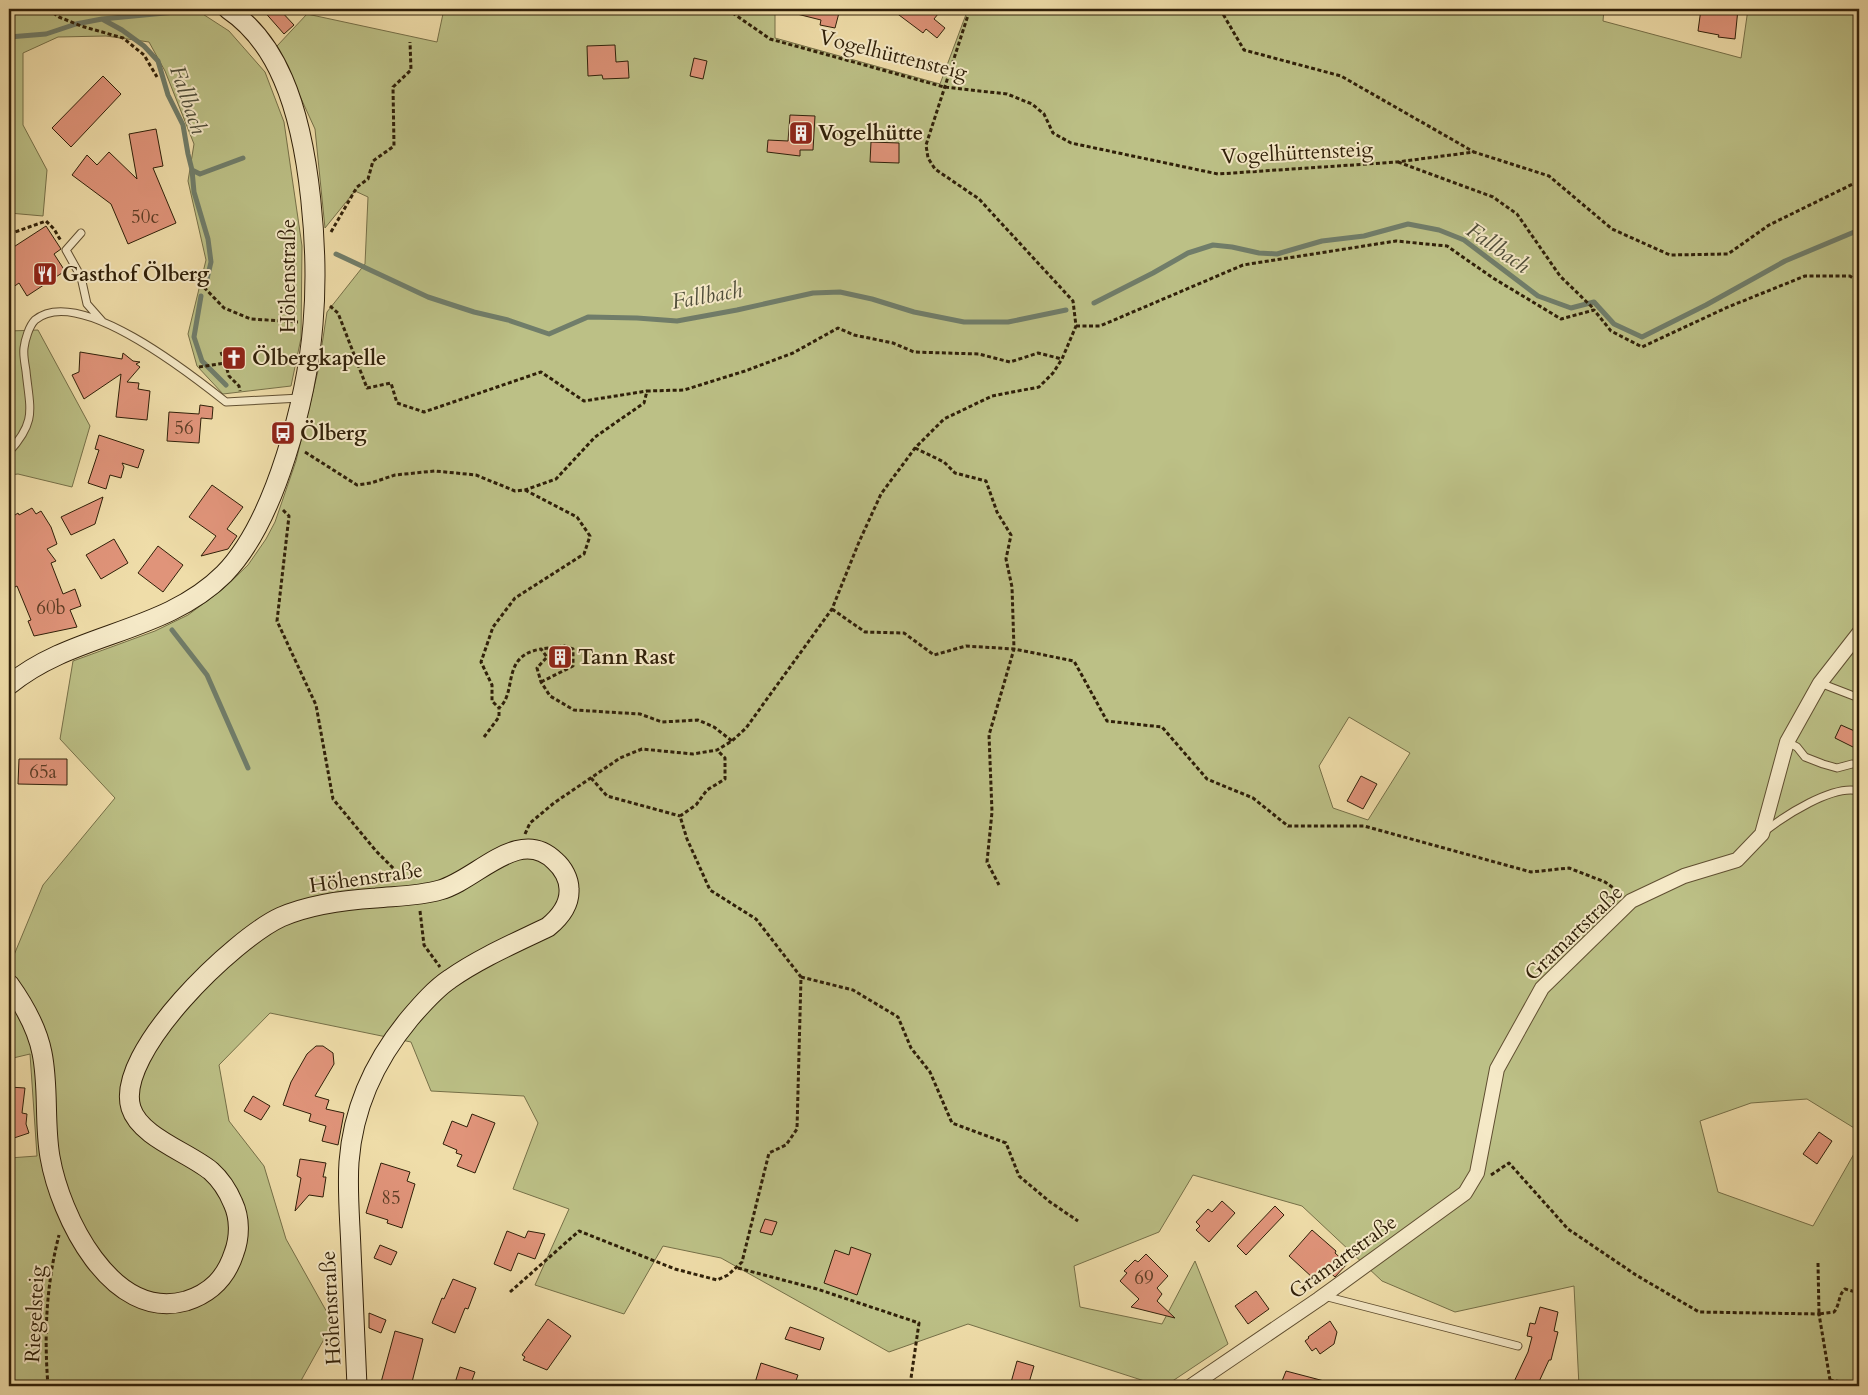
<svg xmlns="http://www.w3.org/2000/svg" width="1868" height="1395" font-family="Cardo,serif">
	<rect width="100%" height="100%" fill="#efdda9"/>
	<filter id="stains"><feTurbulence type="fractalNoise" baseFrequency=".004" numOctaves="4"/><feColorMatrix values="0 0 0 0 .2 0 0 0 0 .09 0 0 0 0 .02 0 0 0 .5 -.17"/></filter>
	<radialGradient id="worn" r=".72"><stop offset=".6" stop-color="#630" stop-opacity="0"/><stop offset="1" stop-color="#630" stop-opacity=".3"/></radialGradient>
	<path fill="#bcc086" stroke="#767048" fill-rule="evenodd" d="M9,9H195L229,31L265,72L284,122L302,246L301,338L291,386L223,394L197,366L188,334L206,260L188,181L194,144L165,71L149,42L106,36L58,37L23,53V125L47,170L43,216L9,213Z
		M444,9H775V38L940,84L968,9H1604L1603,21L1741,58L1748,9H1859V1131L1807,1099L1751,1103L1700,1121L1718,1192L1813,1226L1859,1145V1386H1579L1574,1286L1455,1312L1382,1281L1302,1206L1193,1175L1159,1232L1074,1266L1080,1307L1162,1324L1195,1261L1228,1344L1165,1386H1160L968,1324L889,1352L721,1258L663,1246L624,1314L535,1285L569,1209L513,1189L538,1123L524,1096L431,1091L411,1042L270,1013L219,1065L229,1121L264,1166L286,1239L333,1323L298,1386H9V1158L37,1156L30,1054L9,1059V954L14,955L43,885L115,798L60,739L73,661L155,631L188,615L223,589L248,565L266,539L275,522L296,461L318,371L327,312L365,264L368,197L355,191L325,228L315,129L277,46L307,14L437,42ZM1349,717L1410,753L1368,820L1333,808L1319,766Z
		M38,330L90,426L72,487L18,474L9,475V331Z"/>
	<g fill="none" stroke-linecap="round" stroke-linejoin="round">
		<path stroke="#707d6a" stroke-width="5" d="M102,19L186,11
			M9,37L46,34L76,24L102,19L122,30L144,46L158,61L168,95L183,125L188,154L192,170L200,174L243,158
			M192,170L194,192L208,239L211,262L207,279
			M336,254L428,297L474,312L508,320L549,334L588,317L637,318L677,321L737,310L813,293L840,292L872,299L914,312L964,322H1008L1066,310
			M201,296L194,337L202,361L226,385
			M1094,303L1153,273L1188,253L1213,245L1232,247L1259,253L1277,254L1322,241L1364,236L1408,224L1439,230L1464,240L1538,296L1571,308L1594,302L1614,324L1642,337L1706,305L1785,261L1859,230
			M172,630L207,675L248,768"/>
	</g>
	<path fill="#e0947a" stroke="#302009" d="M262,9H279L294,25L284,34Z
		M794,9H840L835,28L820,25L821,20L793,13Z
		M891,9H942L934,19L945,28L937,38L926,29L923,33Z
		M1701,9H1738L1735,39L1718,37L1719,35L1698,31Z
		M615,45L616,62L628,61L629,78L603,79L602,75L588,76L587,46Z
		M694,58L707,61L703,79L690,76Z
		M103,76L121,94L71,147L52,128Z
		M790,115L815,116L813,150H800V156L767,152L768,140L788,141Z
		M156,129L163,166L153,168L176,223L128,244L111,204L72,175L87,155L97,165L109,152L137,179L129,134Z
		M871,142L899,143V163L870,162Z
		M46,226L61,249L54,254L65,271L27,296L19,283L9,290V250Z
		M80,352L122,359L123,353L133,361L140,362L136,364L140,367L127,382L139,383L138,389L150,391L147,420L116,417L121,374L84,399L72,375L79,372Z
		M200,405L213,407L212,419L201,418L199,443L167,441L169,412L199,414Z
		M99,435L144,450L138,468L122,463L124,467L121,478L110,475L106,489L88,483L99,450L95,449Z
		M212,485L243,507L227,529L237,536L228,549L201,556L216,536L189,517Z
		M103,497L95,524L71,535L61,517Z
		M32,508L36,514L41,511L51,527L57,544L47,549L56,561L51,563L63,594L75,589L81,606L70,610L77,627L34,636L28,621L31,620L17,586L9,590V519L18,513L19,515Z
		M114,539L128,563L101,579L86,555Z
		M158,546L183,565L163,592L138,573Z
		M1841,725L1859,733V750L1835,738Z
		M19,759H67V785L18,784Z
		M1361,776L1377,784L1363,809L1347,801Z
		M316,1046H323L333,1053L334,1064L315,1096L329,1100L326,1109L344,1113L338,1145L322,1141L326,1126L309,1121L311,1114L283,1105L291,1082L307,1054Z
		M9,1087L25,1088L22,1113L27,1114L26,1124L29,1133L11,1139L13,1123L9,1122Z
		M253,1096L270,1106L261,1120L244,1111Z
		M472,1114L495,1123L475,1173L457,1166L462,1155L456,1153L457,1150L443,1144L452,1121L467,1127Z
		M1819,1132L1832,1141L1817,1164L1803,1154Z
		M300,1159L326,1163L323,1177H326L323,1197L309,1195L295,1211L301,1178L297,1176Z
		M381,1163L410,1172L407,1181L415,1184L402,1228L387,1223L388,1220L366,1213Z
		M1222,1201L1235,1213L1209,1242L1196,1230L1200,1226L1196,1222L1208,1209L1212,1212Z
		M1275,1206L1284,1215L1246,1255L1237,1246Z
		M765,1219L777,1222L772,1235L760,1232Z
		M1312,1230L1336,1251L1335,1253L1347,1264L1335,1277L1323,1266L1313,1278L1289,1256Z
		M507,1231L525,1238L528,1231L545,1234L535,1259L518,1253L511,1271L494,1264Z
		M380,1245L397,1252L391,1265L374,1258Z
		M851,1247L871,1254L857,1295L824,1283L835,1250L849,1255Z
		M1146,1254L1168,1276L1157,1288L1162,1294L1157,1301L1175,1318L1131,1307L1139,1299L1120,1281L1127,1273L1124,1271L1135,1260L1138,1262Z
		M453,1279L476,1288L468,1309L465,1308L455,1333L432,1323L442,1298L444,1299Z
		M1256,1291L1269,1309L1248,1324L1235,1306Z
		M1540,1307L1558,1312L1554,1331L1558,1332L1551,1360H1549L1537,1386H1512L1528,1352L1532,1337L1527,1336L1530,1323L1535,1324Z
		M369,1313L386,1320L381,1333L369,1328Z
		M548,1319L571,1336L547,1370L523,1360L525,1357L522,1355Z
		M1330,1321L1337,1332L1334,1344L1320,1354L1316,1348L1312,1351L1305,1341L1309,1338L1308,1337Z
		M790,1327L824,1338L820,1350L785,1339Z
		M395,1331L423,1339L411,1386H380Z
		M1017,1361L1034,1366L1028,1386H1010Z
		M761,1363L798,1375L794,1386H754Z
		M460,1367L475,1372L470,1386H454Z
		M1286,1371L1328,1382V1386H1280Z"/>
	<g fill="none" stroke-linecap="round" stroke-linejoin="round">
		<defs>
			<path id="lane" d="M81,233L66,250L81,277L87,304L102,321
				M9,452C37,421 30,410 26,371C25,364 23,355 24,348C25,340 29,326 35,320C78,284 192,375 226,402L300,398
				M1820,683L1859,698
				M1787,742L1797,747L1805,757L1823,764L1837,768L1852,764
				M1764,832C1784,816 1833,784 1859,791
				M1324,1296L1518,1346"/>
			<path id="street" d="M1191,1386L1319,1299L1465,1193L1477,1173L1497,1069L1542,988L1631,901L1684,876L1737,860L1762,834L1787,742L1820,683L1859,633"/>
			<path id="secondary" d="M9,685C73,632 164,634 224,574C276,521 307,397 313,324C319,254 311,143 283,79C271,51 253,26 228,9
				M9,984C24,1005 37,1027 42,1053C49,1087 44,1123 50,1157C60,1215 111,1322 186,1301C211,1293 226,1278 234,1253C240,1237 240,1218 233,1203C228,1191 221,1180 211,1171C188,1152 140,1137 131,1108C114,1053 235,938 281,917C311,904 344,900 376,898C397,896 419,896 440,890C477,880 519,825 555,861C563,868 569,879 569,889C570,905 559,918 548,927C515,943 480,958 450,979C435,989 422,1004 410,1018C375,1060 353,1108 349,1162C347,1191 350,1221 351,1250C353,1295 355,1341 357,1386"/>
		</defs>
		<use href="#lane" stroke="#604f31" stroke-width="9"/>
		<use href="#street" stroke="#604f31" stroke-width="16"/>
		<use href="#secondary" stroke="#302009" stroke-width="21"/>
		<path stroke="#302009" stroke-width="3" stroke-dasharray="4 2.5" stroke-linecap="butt" d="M48,9L59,17L81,26L123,38L144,55L157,77
			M727,9L770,39L944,87L1007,94L1032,104L1044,114L1053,133L1071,143L1218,174L1397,162L1474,152L1549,176L1612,229L1670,255L1728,254L1769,225L1859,181
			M1220,9L1244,50L1341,76L1474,152
			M1398,162L1493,197L1517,214L1560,276L1594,309
			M9,232H15L46,221L54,229L61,241
			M331,232L357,187L368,179L373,161L394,146L393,87L411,70L410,42
			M195,278L224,308L251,319L298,322
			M330,306L338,313L367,388L391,383L397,403L424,412L541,372L584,401L647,391
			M1076,326H1100L1243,265L1396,241L1447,246L1493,278L1561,319L1594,310L1611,331L1642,347L1728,307L1805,276H1850L1859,282
			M221,352L225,363
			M199,367L225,363L229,376L239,386L240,391
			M915,448L944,462L955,473L986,481L997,512L1011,535L1006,559L1012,587L1014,649L989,735L992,812L987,862L999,885
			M305,452L357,485L371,483L395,475L435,471L476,475L515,491L525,490L556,479L595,437L644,403L647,391L684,390L745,371L793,353L838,328L854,335L893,343L914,352L979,354L1010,362L1038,353L1062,359
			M525,490L577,517L590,536L584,554L515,598L493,627L481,662L492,685V701L499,708C518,692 500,656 541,649L547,657L537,668L541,682L550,696L574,710L640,714L662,722L698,720L714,727L732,741
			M283,510L289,516L277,621L316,705L333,799L376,851L403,878
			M832,609L865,632L904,633L934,655L966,646L1014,649L1074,661L1107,721L1162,727L1207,779L1253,798L1288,826H1364L1531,872L1569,868L1605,882L1619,892
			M541,682L573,666V649L564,646L541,649
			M484,737L499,717V708
			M591,778L607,796L680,816
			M525,834L530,823L554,803L620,758L642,749L693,754L717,750L732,741L746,728L832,609L859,542L881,494L915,448L944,419L992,396L1039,387L1053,373L1062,359L1076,326L1073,301L979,199L935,169L928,158L926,145L970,9
			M420,911L424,945L440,967
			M801,977L853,990L898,1017L911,1048L930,1072L952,1123L1006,1143L1019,1176L1050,1202L1078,1221
			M1491,1175L1509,1163L1568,1229L1636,1275L1699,1312L1819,1314L1830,1380
			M1818,1263L1819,1314L1834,1312C1840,1305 1838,1295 1845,1289L1859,1293
			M738,1268L817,1289L919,1323L910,1385L914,1386
			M510,1292L579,1231L675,1269L717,1280L728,1275L742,1262L769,1153L786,1145L797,1129L801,977L756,919L710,890L687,839L680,816L696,805L707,790L725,779V758L717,750
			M48,1386C44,1334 46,1286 59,1235
			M1818,1386L1830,1380L1859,1385"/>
		<use href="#lane" stroke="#f5e9c7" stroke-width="7"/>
		<use href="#street" stroke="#f5e9c7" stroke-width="14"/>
		<use href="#secondary" stroke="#f5e9c7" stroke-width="19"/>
	</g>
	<defs>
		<symbol id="building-square" viewBox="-11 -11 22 22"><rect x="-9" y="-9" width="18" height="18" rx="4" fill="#8f2418" stroke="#f5e9c7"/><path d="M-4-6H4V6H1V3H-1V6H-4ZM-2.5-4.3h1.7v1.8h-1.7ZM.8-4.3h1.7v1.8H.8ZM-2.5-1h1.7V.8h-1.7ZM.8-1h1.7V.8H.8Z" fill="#fff"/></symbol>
		<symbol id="restaurant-square" viewBox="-11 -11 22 22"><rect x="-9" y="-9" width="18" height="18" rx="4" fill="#8f2418" stroke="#f5e9c7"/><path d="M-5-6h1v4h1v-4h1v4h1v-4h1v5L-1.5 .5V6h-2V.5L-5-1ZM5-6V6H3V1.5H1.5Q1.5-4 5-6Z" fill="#fff"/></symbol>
		<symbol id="church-square" viewBox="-11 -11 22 22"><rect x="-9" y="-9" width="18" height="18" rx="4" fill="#8f2418" stroke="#f5e9c7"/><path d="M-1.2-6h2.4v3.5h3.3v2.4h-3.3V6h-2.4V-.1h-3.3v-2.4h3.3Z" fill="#fff"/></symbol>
		<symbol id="bus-square" viewBox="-11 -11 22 22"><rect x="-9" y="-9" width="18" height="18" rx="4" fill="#8f2418" stroke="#f5e9c7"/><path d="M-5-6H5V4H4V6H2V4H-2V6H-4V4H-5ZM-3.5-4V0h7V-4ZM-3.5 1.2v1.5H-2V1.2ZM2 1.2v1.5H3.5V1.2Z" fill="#fff"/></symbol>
	</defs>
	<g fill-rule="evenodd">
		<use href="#building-square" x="787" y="119" width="28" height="28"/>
		<use href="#restaurant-square" x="31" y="260" width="28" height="28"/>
		<use href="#church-square" x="220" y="344" width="28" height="28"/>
		<use href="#bus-square" x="269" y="419" width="28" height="28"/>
		<use href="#building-square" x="546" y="643" width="28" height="28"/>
	</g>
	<g text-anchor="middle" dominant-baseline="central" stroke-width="4" stroke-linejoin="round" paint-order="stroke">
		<g font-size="19" fill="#5c3d25">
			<text x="145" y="217">50c</text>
			<text x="184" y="428">56</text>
			<text x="51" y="608">60b</text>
			<text x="43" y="772">65a</text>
			<text x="391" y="1198">85</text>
			<text x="1144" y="1278">69</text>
		</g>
		<g font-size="21" fill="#302009" stroke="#f5e9c7">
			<text transform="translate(893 55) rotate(14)">Vogelhüttensteig</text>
			<text transform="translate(1297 153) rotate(-3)">Vogelhüttensteig</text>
			<text transform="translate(288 276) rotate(-90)">Höhenstraße</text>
			<text transform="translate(366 878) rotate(-8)">Höhenstraße</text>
			<text transform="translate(1574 933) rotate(-44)">Gramartstraße</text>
			<text transform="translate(1343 1257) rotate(-36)">Gramartstraße</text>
			<text transform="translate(331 1308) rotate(-93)">Höhenstraße</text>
			<text transform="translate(35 1314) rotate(-87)">Riegelsteig</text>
		</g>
		<g font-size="21" font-weight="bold" fill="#302009" stroke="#f5e9c7" text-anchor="start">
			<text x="818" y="133">Vogelhütte</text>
			<text x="62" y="274">Gasthof Ölberg</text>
			<text x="252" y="358">Ölbergkapelle</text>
			<text x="300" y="433">Ölberg</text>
			<text x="578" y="657">Tann Rast</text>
		</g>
		<g font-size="22" font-style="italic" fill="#504e3a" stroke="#f5e9c7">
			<text transform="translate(188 100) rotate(71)">Fallbach</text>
			<text transform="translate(1498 248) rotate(35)">Fallbach</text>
			<text transform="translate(707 296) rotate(-10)">Fallbach</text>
		</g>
	</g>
	<rect width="1868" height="1395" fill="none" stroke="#efdda9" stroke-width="30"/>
	<rect x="10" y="10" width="1848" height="1375" fill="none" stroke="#302009" stroke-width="2.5"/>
	<rect x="15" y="15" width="1838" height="1365" fill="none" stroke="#302009"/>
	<rect width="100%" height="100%" filter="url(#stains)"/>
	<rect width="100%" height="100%" fill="url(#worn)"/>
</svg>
